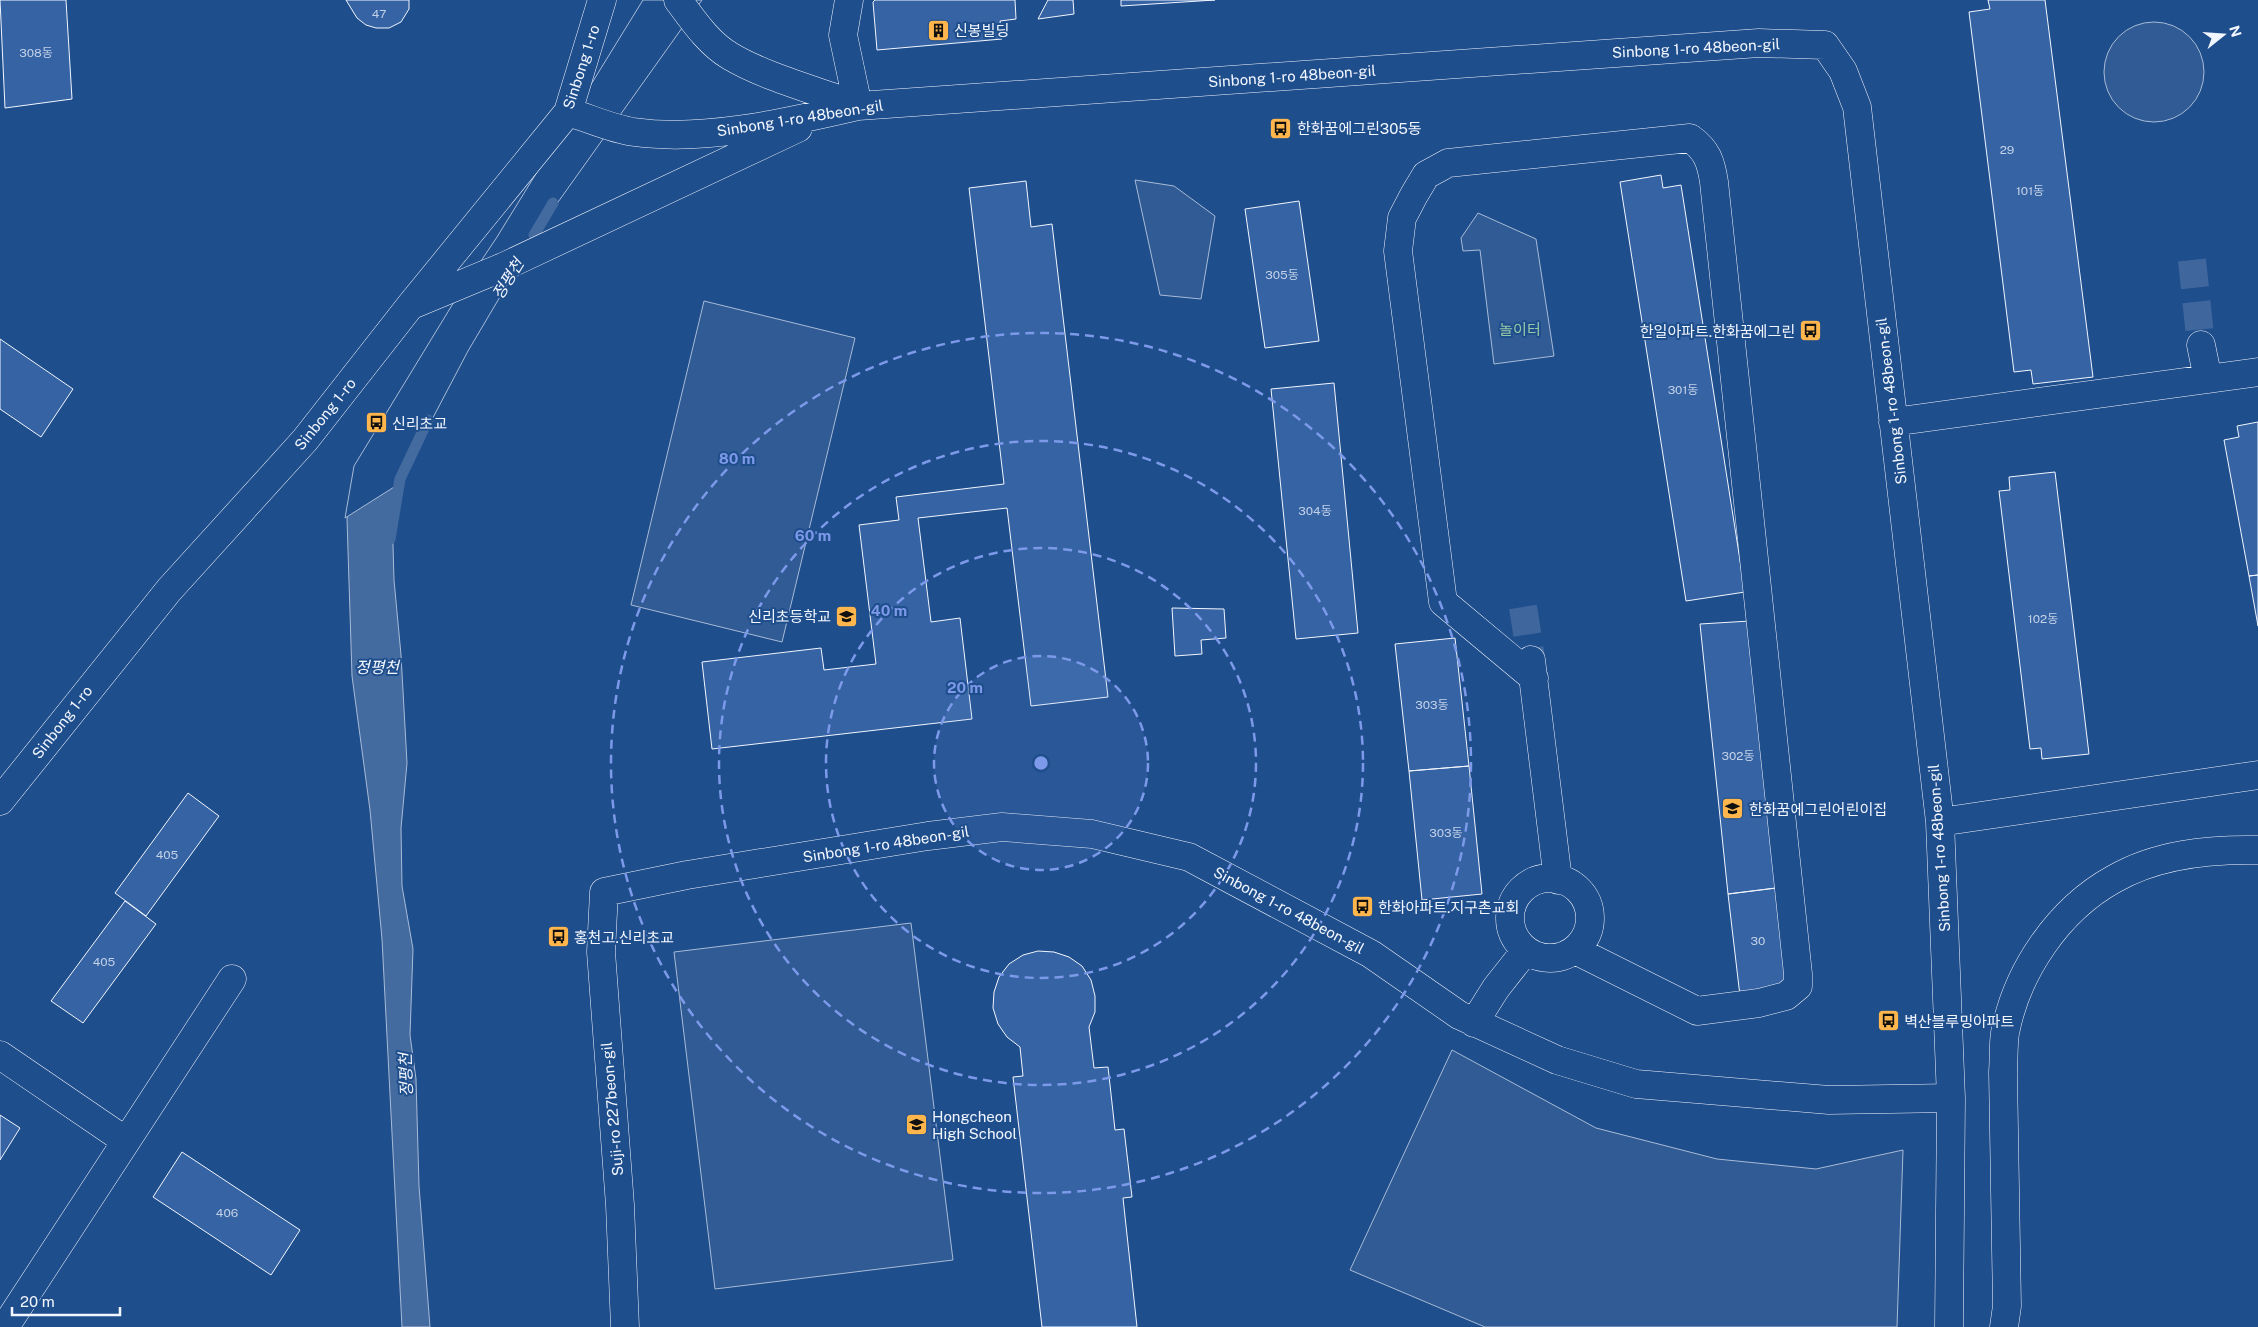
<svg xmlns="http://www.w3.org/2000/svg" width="2258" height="1327" font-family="'Public Sans','Noto Sans KR',sans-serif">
	<rect width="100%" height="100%" fill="#1f4e8c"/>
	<path fill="#305b95" stroke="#a8bbd7" d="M2104 72a50 50 0 1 1 100 0a50 50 0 1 1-100 0Z
		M1135,180L1174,186L1215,216L1201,299L1160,295Z
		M1478,213L1536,239L1554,356L1494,364L1480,250L1463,251L1461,238Z
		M704,301L855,338L782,642L631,605Z
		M911,923L953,1260L715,1289L674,952Z
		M1452,1050L1596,1128L1717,1159L1816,1169L1903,1150L1897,1327H1485L1350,1270Z"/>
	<path fill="#446ba0" stroke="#a8bbd7" d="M544,218L466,350L404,466L392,510L394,580L401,655L407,763L401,828L402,886L413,949L410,1035L416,1079L419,1186L430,1327H402L382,939L370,810L352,676L347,519L357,467Z"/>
	<path fill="#1f4e8c" stroke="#a8bbd7" d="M643,0H702L546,219L468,351L407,467L402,482L345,518L354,466L457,297L497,237Z"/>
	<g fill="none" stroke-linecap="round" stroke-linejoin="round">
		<path stroke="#446ba0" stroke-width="11" d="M534,235L553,203
			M390,539L400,479L428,420"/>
	</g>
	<path fill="#3563a3" stroke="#f2f6ff" d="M0,0H66L72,99L5,108Z
		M346,0H409V9L401,22L389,28H376L366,25L357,18Z
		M875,0H1015L1016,19L1000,21L1002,39L877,50L873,2Z
		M1048,0H1073L1074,14L1038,19Z
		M1121,0H1215L1121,6Z
		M1988,0H2045L2093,377L2033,384L2031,370L2014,372L1969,12L1990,9Z
		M1661,175L1663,188L1681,185L1745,592L1686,601L1620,182Z
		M1026,181L1031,227L1052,224L1108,697L1031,706L1007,508L918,518L931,622L960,618L972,719L712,749L702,662L821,648L824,670L876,664L859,525L899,520L896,497L1004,484L969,188Z
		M1299,201L1319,341L1265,348L1245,209Z
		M0,339L73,389L41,437L0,409Z
		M1334,383L1358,633L1296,639L1271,389Z
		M2258,422V575L2249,576L2224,440L2239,437L2237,426Z
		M2055,472L2089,754L2042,759L2041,748L2030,749L1999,491L2010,490L2009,477Z
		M2258,575V626L2249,576Z
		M1172,608L1224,609L1226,638L1201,640L1202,654L1175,656Z
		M1750,621L1776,888L1728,894L1700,624Z
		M1455,638L1469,766L1409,771L1395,644Z
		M1469,766L1482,894L1422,900L1409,771Z
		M188,793L219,816L146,916L115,893Z
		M1776,888L1788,989L1740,996L1728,894Z
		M125,901L156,924L83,1023L51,1001Z
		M1038,951L1054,952L1069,957L1082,966L1091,980L1095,996V1012L1089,1027L1094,1068L1108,1067L1115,1130L1124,1129L1132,1197L1123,1198L1137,1327H1042L1013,1077L1023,1076L1020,1047L1007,1037L998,1024L993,1008L994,992L999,977L1009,964L1023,955Z
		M0,1115L20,1128L0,1160Z
		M182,1152L300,1230L271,1275L153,1197Z"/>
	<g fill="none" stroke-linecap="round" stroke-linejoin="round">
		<path stroke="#3f679d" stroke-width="28" stroke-dasharray="28 14" stroke-linecap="butt" d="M2192,260L2201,345
			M1523,607L1531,658"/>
		<defs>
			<path id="minor" d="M678,0C693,20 708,43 730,56C765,77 818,91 858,106
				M849,0L843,35L858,106
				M568,112C589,118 612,129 634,132C706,142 788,122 858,106L1759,43L1825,45L1843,71L1857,107L1940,822L1951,1098L1949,1327
				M414,304L503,267L798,128
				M2201,345L2208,379
				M1893,422L2258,372
				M1531,660L1558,880
				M1534,678L1443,602L1398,251L1402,218L1414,195L1426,175L1448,163L1690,138C1707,150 1711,162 1714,182L1798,974V986L1786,996L1759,1003L1697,1011L1575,950
				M0,801L169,590L305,440L410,306L568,112L602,0
				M1940,822L2258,775
				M1510 918a40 40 0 1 1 80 0a40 40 0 1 1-80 0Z
				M1474,1023L1496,988L1526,950
				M0,1055L126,1141
				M5,1327L232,979
				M625,1327L620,1205L601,952L604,892L687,875L928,836L1002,827L1092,834L1189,857L1371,954L1459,1015L1557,1060L1636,1084L1829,1100L1951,1098
				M2004,1327L2007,1306L2003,1072C2004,1059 2003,1046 2005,1033C2017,971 2058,910 2114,879C2157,854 2209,849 2258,850"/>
		</defs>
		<use href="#minor" stroke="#f2f6ff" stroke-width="29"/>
		<use href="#minor" stroke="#1f4e8c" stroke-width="28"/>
	</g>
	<circle cx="1041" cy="763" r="107" fill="#7d9aea" fill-opacity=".12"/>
	<g fill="none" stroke="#7d9aea" stroke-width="2.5" stroke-dasharray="9 6">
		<circle cx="1041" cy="763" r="107"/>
		<circle cx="1041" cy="763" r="215"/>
		<circle cx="1041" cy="763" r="322"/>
		<circle cx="1041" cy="763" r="430"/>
	</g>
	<defs>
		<symbol id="building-square" viewBox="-11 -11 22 22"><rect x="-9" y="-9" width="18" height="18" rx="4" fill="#ffb74d" stroke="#1f4e8c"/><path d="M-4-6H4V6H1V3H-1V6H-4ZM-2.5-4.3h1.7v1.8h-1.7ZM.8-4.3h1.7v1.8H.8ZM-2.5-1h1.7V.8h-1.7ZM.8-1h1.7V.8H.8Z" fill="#111"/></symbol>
		<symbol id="bus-square" viewBox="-11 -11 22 22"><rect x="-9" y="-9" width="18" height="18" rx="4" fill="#ffb74d" stroke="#1f4e8c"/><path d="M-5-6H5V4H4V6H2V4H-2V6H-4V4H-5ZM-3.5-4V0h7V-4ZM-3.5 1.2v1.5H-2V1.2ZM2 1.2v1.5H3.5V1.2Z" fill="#111"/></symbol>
		<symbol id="school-square" viewBox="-11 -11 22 22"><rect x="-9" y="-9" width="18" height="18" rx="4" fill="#ffb74d" stroke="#1f4e8c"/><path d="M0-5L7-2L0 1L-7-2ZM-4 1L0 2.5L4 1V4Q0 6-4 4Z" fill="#111"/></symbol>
	</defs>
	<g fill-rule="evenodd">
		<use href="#building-square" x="926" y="18" width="25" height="25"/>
		<use href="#bus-square" x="1268" y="116" width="25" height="25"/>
		<use href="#bus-square" x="1798" y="318" width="25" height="25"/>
		<use href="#bus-square" x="364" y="410" width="25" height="25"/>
		<use href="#school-square" x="834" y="604" width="25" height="25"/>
		<use href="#school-square" x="1720" y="796" width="25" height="25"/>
		<use href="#bus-square" x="1350" y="894" width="25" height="25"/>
		<use href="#bus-square" x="546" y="924" width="25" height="25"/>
		<use href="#bus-square" x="1876" y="1008" width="25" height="25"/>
		<use href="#school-square" x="904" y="1112" width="25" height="25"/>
	</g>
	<g text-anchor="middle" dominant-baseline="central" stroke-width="4" stroke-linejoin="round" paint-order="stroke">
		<g font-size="12" fill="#c3d1e8">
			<text x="379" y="14">47</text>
			<text x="36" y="53">308동</text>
			<text x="2007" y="150">29</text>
			<text x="2030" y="191">101동</text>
			<text x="1282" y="275">305동</text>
			<text x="1683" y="390">301동</text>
			<text x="1315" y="511">304동</text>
			<text x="2043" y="619">102동</text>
			<text x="1432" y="705">303동</text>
			<text x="1738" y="756">302동</text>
			<text x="1446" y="833">303동</text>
			<text x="167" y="855">405</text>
			<text x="1758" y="941">30</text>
			<text x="104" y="962">405</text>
			<text x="227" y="1213">406</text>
		</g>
		<g font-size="15" fill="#f2f6ff" stroke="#1f4e8c" text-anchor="start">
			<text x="954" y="30">신봉빌딩</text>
			<text x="1297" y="128">한화꿈에그린305동</text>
			<text x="1795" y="331" text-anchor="end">한일아파트.한화꿈에그린</text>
			<text x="392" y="423">신리초교</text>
			<text x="831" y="616" text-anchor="end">신리초등학교</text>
			<text x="1749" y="809">한화꿈에그린어린이집</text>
			<text x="1378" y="907">한화아파트.지구촌교회</text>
			<text x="574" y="937">홍천고.신리초교</text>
			<text x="1904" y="1021">벽산블루밍아파트</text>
			<text x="932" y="1116">Hongcheon<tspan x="932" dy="17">High School</tspan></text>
		</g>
		<g font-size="15" fill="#f2f6ff" stroke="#1f4e8c">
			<text transform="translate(1696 48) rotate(-3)">Sinbong 1-ro 48beon-gil</text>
			<text transform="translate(581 67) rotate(-72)">Sinbong 1-ro</text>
			<text transform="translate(1292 76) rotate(-4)">Sinbong 1-ro 48beon-gil</text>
			<text transform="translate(800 118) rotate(-9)">Sinbong 1-ro 48beon-gil</text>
			<text transform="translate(1891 401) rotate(-97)">Sinbong 1-ro 48beon-gil</text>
			<text transform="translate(325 414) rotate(-51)">Sinbong 1-ro</text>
			<text transform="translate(62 722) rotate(-52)">Sinbong 1-ro</text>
			<text transform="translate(886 844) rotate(-9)">Sinbong 1-ro 48beon-gil</text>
			<text transform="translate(1939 848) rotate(-94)">Sinbong 1-ro 48beon-gil</text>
			<text transform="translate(1289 910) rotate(28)">Sinbong 1-ro 48beon-gil</text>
			<text transform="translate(612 1109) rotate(-95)">Suji-ro 227beon-gil</text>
		</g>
		<g font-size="15" fill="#97c8a6" stroke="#1f4e8c">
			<text x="1520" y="329">놀이터</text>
		</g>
		<g font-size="16" font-style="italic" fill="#f2f6ff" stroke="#1f4e8c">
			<text transform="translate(508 279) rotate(-58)">정평천</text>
			<text x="377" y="667">정평천</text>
			<text transform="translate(406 1075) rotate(-92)">정평천</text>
		</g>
	</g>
	<circle cx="1041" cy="763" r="8" fill="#7d9aea" stroke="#1f4e8c" stroke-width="2.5"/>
	<g font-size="15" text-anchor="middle" font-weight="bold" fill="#7d9aea" stroke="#1f4e8c" stroke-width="4" stroke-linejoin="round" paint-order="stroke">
		<text x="737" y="464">80 m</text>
		<text x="813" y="541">60 m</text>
		<text x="889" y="616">40 m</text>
		<text x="965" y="693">20 m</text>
	</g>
	<g transform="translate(2223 35) rotate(73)" stroke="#1f4e8c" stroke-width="4" paint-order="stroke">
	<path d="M0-4L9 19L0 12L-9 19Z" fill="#f2f6ff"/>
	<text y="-8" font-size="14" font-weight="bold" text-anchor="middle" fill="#f2f6ff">N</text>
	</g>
	<path d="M12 1307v8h108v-8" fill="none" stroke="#f2f6ff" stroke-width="2.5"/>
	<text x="20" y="1307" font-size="15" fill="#f2f6ff" stroke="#1f4e8c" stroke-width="4" paint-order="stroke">20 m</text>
</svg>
